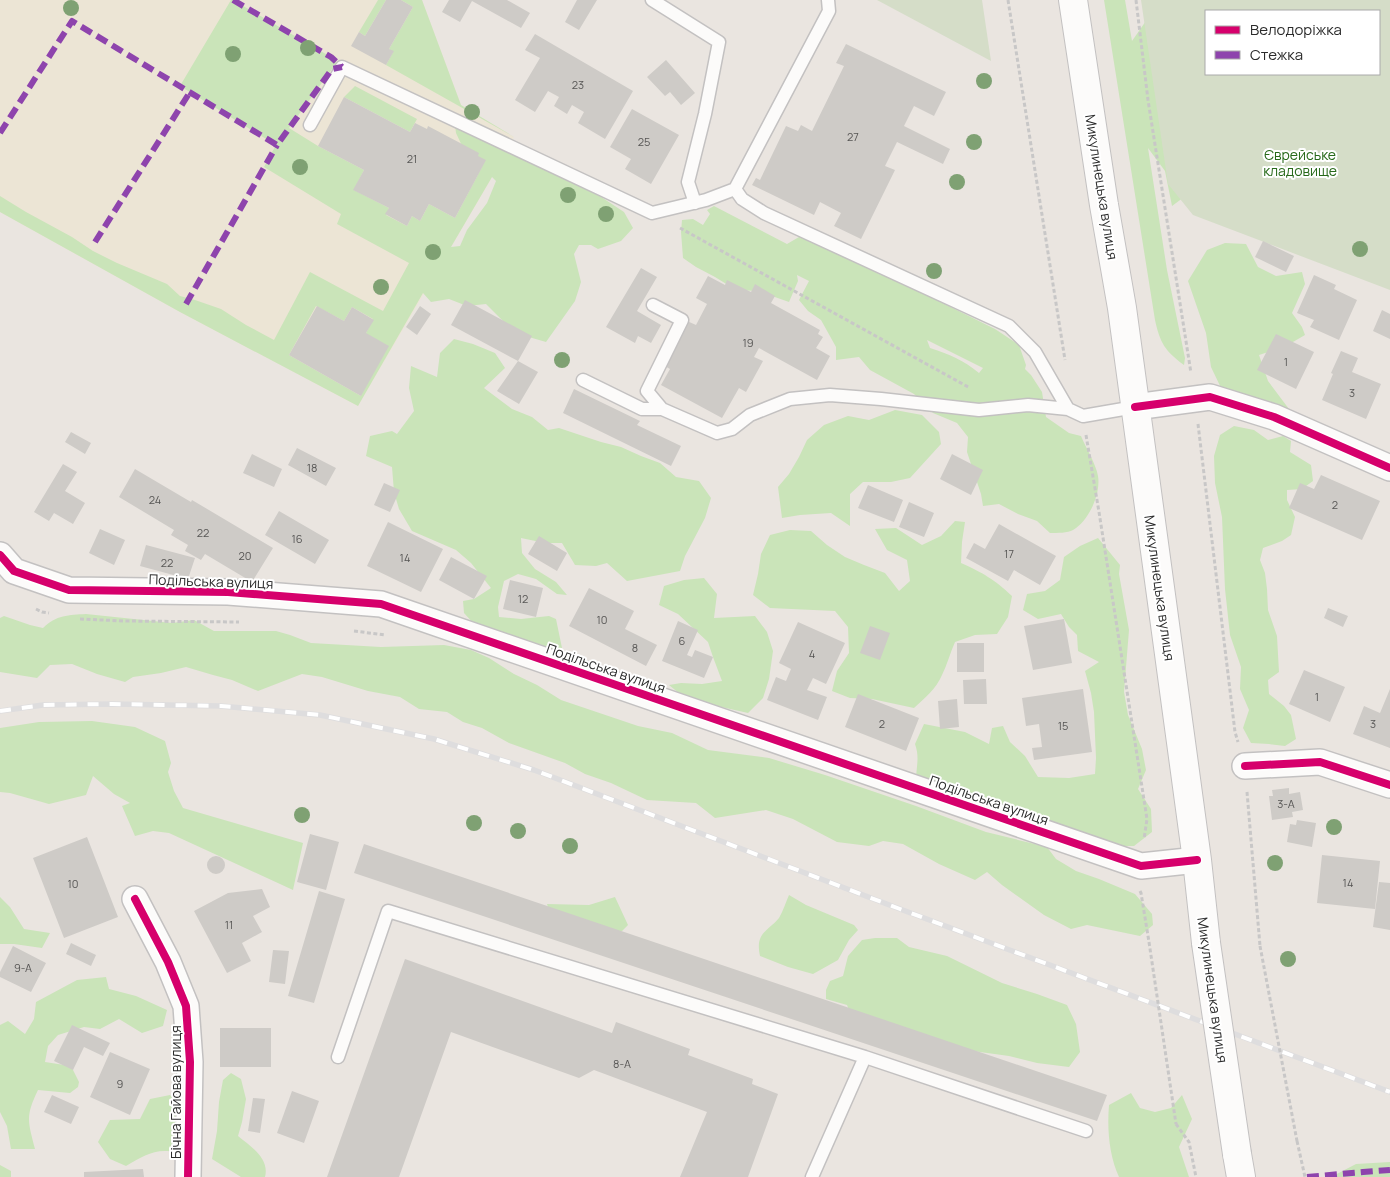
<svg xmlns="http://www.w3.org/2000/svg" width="1390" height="1177" font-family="Manrope,sans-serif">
	<rect width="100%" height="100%" fill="#eae5e0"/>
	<path fill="#ece5d5" d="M0,0H422L461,105L514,137L498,167L358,406L180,312L0,212Z"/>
	<path fill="#cae4b9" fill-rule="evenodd" d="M231,0H233L331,57L342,67L332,69L289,128L318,146L364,170L354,190L389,208L386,215L407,226L412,216L420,221L429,204L455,218L482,167L464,150L456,133L455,125L589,189L624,212L633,228L621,241L598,249L591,245H579L574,254L581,282L575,301L546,342L515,333L486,304L467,306L449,299L431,302L423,293L358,406L180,312L0,212V196L26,212L72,237L93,251L117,263L167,284L180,296L195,300L221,309L246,325L274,340L310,272L383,311L409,263L337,224L341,214L264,167L276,145L180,86ZM492,177L496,181L487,203L467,230L460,246L451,247ZM316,306L344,321L352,307L373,319L366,333L361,396L289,355Z
		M378,0H386L365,36L359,32Z
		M401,0H422L461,105L514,137L386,65L393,52L389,49L413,7Z
		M1104,0H1125L1132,41L1148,18L1195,189L1172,206L1165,171L1148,148L1167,270L1185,358L1184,365C1165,351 1160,343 1155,320Z
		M355,86L417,119L410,132L344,97Z
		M714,206L787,244L799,237L807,236L995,329L1019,345L1026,365L1025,369L1031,375L1042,392L1046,417L1069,433L1081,436C1086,448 1096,464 1098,476C1101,493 1089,521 1073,530C1068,533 1057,533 1050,533L1037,521L1018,514L999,504L983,506L981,494L967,452L968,437L957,423L933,413L914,394L870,370L859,357L836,360V347L821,320L808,311L799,300L809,281L797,275L798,281L789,302L758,291L736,290L715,277L696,267L683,258L681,232L682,220L693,219L703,225L710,214L707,210ZM927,340L983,368L979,373C963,360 951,355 930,348Z
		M1225,243L1246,244L1258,267L1276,276L1302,272L1305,284L1292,313L1302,327L1305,335L1286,346L1259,355L1268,381L1292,413H1233L1211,367L1206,333L1188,281L1207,250Z
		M454,339L473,344L495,353L505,368L484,388L512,409L532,417L548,430L559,428L601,442L621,447L641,456L660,463L676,477L699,481L711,498L705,518L685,556L680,571L627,581L607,563L596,566L575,565L562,543H545L521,538L522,553L535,569L556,582L567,595L557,594L536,579L518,574L504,581L498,607L499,617L521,619L549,616L556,619L562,648L543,653L474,624L464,613L463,601L474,599L491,588L471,563L456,550L412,531L399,509L394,492L392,467L366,456L370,436L392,431L397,434L414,411L409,388L411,366L437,377L440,353Z
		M895,410L922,415L939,432L941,444L910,478L891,482H863L850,494V526L831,513L800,515L782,518L778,487L789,474L799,457L807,440L824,425L848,416L869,420Z
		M1234,426L1254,430L1268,440L1283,436L1291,441L1290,452L1311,465L1313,481L1302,489L1287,490V500L1295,517L1291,535L1282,541L1263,548L1260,560L1265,573L1267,589L1268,610L1277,636L1279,672L1268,680L1269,694L1284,706L1291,715L1296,739L1285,746L1269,744L1251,743L1243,728L1249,710L1240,689L1241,667L1230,635L1225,589L1222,517L1215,483L1214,456L1220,435Z
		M955,521L965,522L962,542L961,563C983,573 994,579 1012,596L1008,617L997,634L975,635L955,642C950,653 947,665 942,675C936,689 925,698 914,708L872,699L850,698L832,691L837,671L849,653L848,627L835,611L770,608L753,595L758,574L761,554L770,535L790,530L811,531L827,545L845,557L864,565L885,573L899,591L910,581L907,560L887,550L875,529L896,528L922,545L941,536Z
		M1098,538L1120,565L1119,574L1129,630L1124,692L1128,715L1142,749L1146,770L1138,789L1151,809L1152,832L1134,846H1115L916,781C916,767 920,758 915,744L924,724L965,732L989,744L992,728L1003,726L1010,742L1025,756L1038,777L1069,778L1095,774L1096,758L1094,712L1091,693L1085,671L1099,662L1078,651L1077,635L1069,627L1061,614L1038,619L1023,610L1027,594L1045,591L1060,580L1064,557L1080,546Z
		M704,578L717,594L714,618L755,616L767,632L773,651L769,679L763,698L748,713L686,699L669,685L681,683L702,684L722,681L713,657L708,642L678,614L659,605L664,586L684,580Z
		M86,614L172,623L194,620L214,631H276L290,635L311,643L381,647L444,645L471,650L489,658L514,674L537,685L561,700L638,726L672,733L708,750L769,758L825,775L916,806L986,832L1047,847L1056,859L1076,871L1099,879L1135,894L1152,914L1153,925L1140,936L1087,925L1071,929L1044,915L1002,885L987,872L975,880L939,864L903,844L883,841L869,846L837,842L793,819L766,810L715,818L696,803L647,800L611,783L585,774L565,763L509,743L482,728L463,722L447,712L419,709L400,697L368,691L322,677L302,674L258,691L232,680L213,675L186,667L161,673L133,677L125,682L97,674L72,664L50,665L37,678L0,672V618L4,616L30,625L43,628C56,615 69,615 86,614Z
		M92,721L135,727L165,741L171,763L168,772L174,791L183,808L303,843L293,890L169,833L153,831L135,836L122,806L130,803L114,794L93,776L86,795L49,804L10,793L0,792V728L39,722Z
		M789,895L806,905L854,925L858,930L849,940L838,960L813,974L788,967L760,956C755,933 767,932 779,918C783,911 786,902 789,895Z
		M0,897L10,907L24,929L50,933L42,948L14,944H0Z
		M615,897L628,925L622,931L608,932L552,921L547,904L589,905Z
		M875,938H897L909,947L947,956L1002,983L1037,994L1067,1005L1076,1024L1080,1052L1069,1067L1037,1063L1009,1056L980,1052L940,1045L853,1021L847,1005L826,999V990L830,981L843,976L848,956L862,940Z
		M106,977L109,989L136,996L167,1010L163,1026L142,1033L119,1019L100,1029L84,1027L58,1035L48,1046L45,1062L71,1066L79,1082L78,1087L70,1093L38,1090C25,1117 28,1121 35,1149H11L7,1126L0,1112V1025L8,1021L25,1034L34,1019L36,1002L77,980Z
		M231,1073L241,1079L246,1099L242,1122L238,1136C250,1146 270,1158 265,1177H241L212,1159L217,1131L219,1102L223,1080Z
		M1131,1093L1140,1108L1155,1112L1171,1108L1182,1095L1192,1119L1179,1147L1189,1177H1119C1109,1155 1107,1129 1109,1105Z
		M170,1095L176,1102L186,1132L178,1153C156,1147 144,1156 126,1166L110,1159L98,1142L110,1120L140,1119L150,1099Z
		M1390,1162V1177H1331L1356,1164Z
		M0,1165L11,1171V1177H0Z"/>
	<path fill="#d5ddc8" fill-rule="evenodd" d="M877,0H982L991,61Z
		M1141,0H1390V290L1193,215L1168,184ZM1206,11H1379V74H1206Z"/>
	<path fill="#cecbc7" d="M386,0H401L413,7L389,49L394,51L386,65L351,46L359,32L365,36Z
		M449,0H507L530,13L521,28L472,1L460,22L442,12Z
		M577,0H597L579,30L565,22Z
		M535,34L633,91L605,139L578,123L584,112L572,105L567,114L554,106L559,97L548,91L535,112L515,100L540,58L525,50Z
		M846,44L946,92L934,116L914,106L904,126L950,149L943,164L897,142L885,166L895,170L861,239L834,226L841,213L820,202L814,215L752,185L756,178L760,180L786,126L798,131L801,125L812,131L844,66L836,63Z
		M666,60L695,93L681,105L670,92L665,96L647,77Z
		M344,97L410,132L415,123L427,129L428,126L479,153L478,156L486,160L455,218L429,204L420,221L412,216L407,226L385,214L389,208L353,190L364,170L318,146Z
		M632,109L679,135L651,184L625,169L631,159L610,147Z
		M1263,241L1294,256L1286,272L1255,257Z
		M641,268L657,277L637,311L661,325L651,343L638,336L635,343L606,327Z
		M1314,275L1336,285L1334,289L1357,300L1339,340L1310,327L1314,320L1297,313Z
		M708,276L725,285L727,280L751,292L755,284L775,296L771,303L820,330L818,334L823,337L816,348L830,356L817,380L759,348L754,357L763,361L746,392L739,388L722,418L661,385L670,369L663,365L687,321L696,325L707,304L696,298Z
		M465,300L532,336L518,361L451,325Z
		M317,306L344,321L352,307L374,320L366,333L389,346L361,396L289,355Z
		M420,306L431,314L417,335L406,327Z
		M1382,310L1390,314V339L1373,331Z
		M1276,334L1314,352L1296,389L1257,370Z
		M1341,351L1358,358L1352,372L1381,384L1366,419L1322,400L1333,374L1331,373Z
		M518,361L538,372L519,404L497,391Z
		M574,389L640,421L637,425L681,446L671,466L563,413Z
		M71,432L91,443L85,454L65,442Z
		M297,448L336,468L326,486L288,465Z
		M252,454L282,469L274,487L243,473Z
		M952,454L983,470L971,495L940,479Z
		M63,464L77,472L65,491L85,503L73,524L54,513L49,521L34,512Z
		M135,469L191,502L192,500L273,548L252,582L205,554L201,560L185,551L188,545L171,535L174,530L119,497Z
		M1321,475L1380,501L1362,540L1289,508L1300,483L1314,489Z
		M384,483L400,490L390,512L374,505Z
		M868,485L903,500L894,522L858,508Z
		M909,502L934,513L924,537L899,527Z
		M279,511L329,540L315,564L265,535Z
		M388,522L443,549L421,592L367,566Z
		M999,524L1056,556L1040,585L1014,570L1008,581L966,558L974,543L985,549Z
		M100,529L125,540L114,565L89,553Z
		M539,536L567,553L557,571L528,554Z
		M146,545L195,558L188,579L140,566Z
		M451,557L487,576L474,599L439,580Z
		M510,580L543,588L536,617L503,609Z
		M589,588L634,611L625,629L657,645L646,666L569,626Z
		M1328,608L1348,616L1343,627L1324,618Z
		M1064,619L1072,663L1033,670L1024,626Z
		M678,621L698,630L687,655L692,657L695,650L713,657L704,678L662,661Z
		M798,622L845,643L826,684L813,678L807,690L827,697L818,720L767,700L776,677L786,681L791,669L779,663Z
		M870,626L890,633L880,660L860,653Z
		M957,643H984V672H957Z
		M1304,670L1345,687L1330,722L1289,704Z
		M986,679L987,704H964L963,680Z
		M1083,689L1092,752L1034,760L1032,748L1042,747L1039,724L1026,726L1022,698Z
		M1390,689V748L1353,734L1364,706L1380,713Z
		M858,694L919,718L906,751L845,727Z
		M957,699L959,727L940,729L938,701Z
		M1289,788V794L1300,792L1303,810L1292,812L1293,817L1272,820L1269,796H1273L1272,790Z
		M1297,820L1316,823L1312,847L1287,842L1290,824L1296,825Z
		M310,834L339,842L326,890L297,882Z
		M87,837L118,917L64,938L33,858Z
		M364,844L1107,1095L1097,1121L354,873Z
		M1322,855L1380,861L1375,909L1317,903Z
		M207 865a9 9 0 1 1 18 0a9 9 0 1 1-18 0Z
		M1379,882L1390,883V930L1373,927Z
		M262,889L270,907L253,916L262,932L242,943L251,961L227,973L194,911L228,893Z
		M319,891L345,899L314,1003L288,996Z
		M71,943L96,955L91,966L66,954Z
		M13,946L46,963L31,992L0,977V972Z
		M273,950L289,951L285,984L269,982Z
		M405,959L612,1033L616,1022L690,1049L688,1055L753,1079L752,1084L778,1094L748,1177H680L707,1112L594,1070L579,1078L451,1032L399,1177H327Z
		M72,1025L110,1043L103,1056L84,1047L73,1070L54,1061Z
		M220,1028H271V1067H220Z
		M110,1052L150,1069L130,1115L90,1097Z
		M292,1091L319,1101L304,1143L277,1133Z
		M52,1095L79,1107L71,1124L44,1112Z
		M253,1098L265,1099L260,1133L248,1131Z
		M143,1169L144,1177H84V1172Z"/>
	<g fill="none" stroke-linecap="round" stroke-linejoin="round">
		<defs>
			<path id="lane" d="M652,0L719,42L705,114L688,182L695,203
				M828,0L829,11L735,189L742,199L764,213L1009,326L1035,352L1068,409L1083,416L1135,407
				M310,125L342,67L652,213L706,200L735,189
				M653,305L682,320L647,391L662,409L717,433L732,429L750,415L790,399L830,395L881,399L979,410L1028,405L1068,409
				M583,380L642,409H662
				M338,1057L388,911L865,1057L1086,1131
				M812,1177L865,1057"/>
			<path id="street" d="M1135,407L1210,397L1274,417L1390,468
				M0,555L14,571L69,590L228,592L381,604L1141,866L1197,860
				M1245,766L1320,762L1390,785
				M135,899L168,962L186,1006L190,1062L188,1177"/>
			<path id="secondary" d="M1073,0L1104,205L1122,308L1197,860L1206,943
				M1237,1154L1241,1177"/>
		</defs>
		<use href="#lane" stroke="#c3c1c1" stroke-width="15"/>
		<use href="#street" stroke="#c3c1c1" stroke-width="28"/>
		<use href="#secondary" stroke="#c3c1c1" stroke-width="30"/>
		<path stroke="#c8c7c7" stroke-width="3" stroke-dasharray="4 2.5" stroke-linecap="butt" d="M1008,0L1065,360
			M1136,0L1148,100L1191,373
			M680,228L970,388
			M1198,424L1235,732L1238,742
			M1086,435L1099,512L1147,819L1144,839
			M36,609L42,612L49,613
			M80,619L124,621L239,622
			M354,631L385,635
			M1247,792L1260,946
			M1140,891L1141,893L1149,942
			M1176,1124L1189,1142L1196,1177
			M1297,1141L1305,1177"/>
		<use href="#lane" stroke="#fcfbfa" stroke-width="12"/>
		<use href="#street" stroke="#fcfbfa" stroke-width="25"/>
		<use href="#secondary" stroke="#fcfbfa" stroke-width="28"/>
		<defs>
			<path id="rail" d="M0,711L43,705L112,704L221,706L320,715L434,739L534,770L900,909L1390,1092"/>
		</defs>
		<use href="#rail" stroke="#deddde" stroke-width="5.5"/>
		<use href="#rail" stroke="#fff" stroke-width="4" stroke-dasharray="11" stroke-linecap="butt"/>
		<defs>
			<path id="secondary-bridge" d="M1206,943L1237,1154"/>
		</defs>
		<use href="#secondary-bridge" stroke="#c3c1c1" stroke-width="30" stroke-linecap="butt"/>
		<path stroke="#c8c7c7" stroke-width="3" stroke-dasharray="4 2.5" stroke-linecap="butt" d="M1149,942L1176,1124
			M1260,946L1297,1141"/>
		<use href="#secondary-bridge" stroke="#fcfbfa" stroke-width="28"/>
		<path stroke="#8e44ad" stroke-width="6" stroke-dasharray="12 6" stroke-linecap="butt" d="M233,0L331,57L342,67
			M0,133L72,21L277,145L332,69L342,67
			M95,242L190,92
			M186,304L277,145
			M1307,1177L1363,1172L1390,1170"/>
		<defs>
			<path id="cycleway" d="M1135,407L1210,397L1274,417L1390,468
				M0,555L14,571L69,590L228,592L381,604L1141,866L1197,860
				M1245,766L1320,762L1390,785
				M135,899L168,962L186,1006L190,1062L188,1177"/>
		</defs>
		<use href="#cycleway" stroke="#fff" stroke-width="11"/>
		<use href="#cycleway" stroke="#d6006c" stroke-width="8"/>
	</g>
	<g fill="#7fa173">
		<circle cx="71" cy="8" r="8"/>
		<circle cx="308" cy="48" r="8"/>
		<circle cx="233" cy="54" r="8"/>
		<circle cx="984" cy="81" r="8"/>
		<circle cx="472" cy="112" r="8"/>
		<circle cx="974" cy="142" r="8"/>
		<circle cx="300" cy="167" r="8"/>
		<circle cx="957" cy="182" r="8"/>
		<circle cx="568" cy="195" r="8"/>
		<circle cx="606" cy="214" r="8"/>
		<circle cx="1360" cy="249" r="8"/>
		<circle cx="433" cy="252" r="8"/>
		<circle cx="934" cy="271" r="8"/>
		<circle cx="381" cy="287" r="8"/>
		<circle cx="562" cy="360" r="8"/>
		<circle cx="302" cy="815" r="8"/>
		<circle cx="474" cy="823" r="8"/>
		<circle cx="1334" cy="827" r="8"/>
		<circle cx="518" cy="831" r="8"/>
		<circle cx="570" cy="846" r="8"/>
		<circle cx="1275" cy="863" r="8"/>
		<circle cx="1288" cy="959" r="8"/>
	</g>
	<g text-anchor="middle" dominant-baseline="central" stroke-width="4" stroke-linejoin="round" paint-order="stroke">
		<g font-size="11" fill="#565554">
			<text x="578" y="84">23</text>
			<text x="853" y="136">27</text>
			<text x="644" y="141">25</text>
			<text x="412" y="158">21</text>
			<text x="748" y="342">19</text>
			<text x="1286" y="361">1</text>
			<text x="1352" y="392">3</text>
			<text x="312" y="467">18</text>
			<text x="155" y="499">24</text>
			<text x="1335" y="504">2</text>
			<text x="203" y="532">22</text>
			<text x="297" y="538">16</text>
			<text x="1009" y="553">17</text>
			<text x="245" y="555">20</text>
			<text x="405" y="557">14</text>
			<text x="167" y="562">22</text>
			<text x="523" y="598">12</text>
			<text x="602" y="619">10</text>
			<text x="682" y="640">6</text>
			<text x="635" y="647">8</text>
			<text x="812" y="653">4</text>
			<text x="1317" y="696">1</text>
			<text x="882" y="723">2</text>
			<text x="1373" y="723">3</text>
			<text x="1063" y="725">15</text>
			<text x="1286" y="803">3-А</text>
			<text x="1348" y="882">14</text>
			<text x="73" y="883">10</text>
			<text x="229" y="924">11</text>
			<text x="23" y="967">9-А</text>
			<text x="622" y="1063">8-А</text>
			<text x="120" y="1083">9</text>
		</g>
		<g font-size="14" fill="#27691a" stroke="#fff">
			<text x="1300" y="154">Єврейське<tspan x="1300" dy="16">кладовище</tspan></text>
		</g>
		<g font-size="14" fill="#2b2b2b" stroke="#fff">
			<text transform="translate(1102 187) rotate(81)">Микулинецька вулиця</text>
			<text transform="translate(211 581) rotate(2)">Подільська вулиця</text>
			<text transform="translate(1160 588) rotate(82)">Микулинецька вулиця</text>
			<text transform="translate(606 668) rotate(19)">Подільська вулиця</text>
			<text transform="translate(989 800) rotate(19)">Подільська вулиця</text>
			<text transform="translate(1213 990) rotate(82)">Микулинецька вулиця</text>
			<text transform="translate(175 1092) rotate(-90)">Бічна Гайова вулиця</text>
		</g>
	</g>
	<rect x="1205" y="10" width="175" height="65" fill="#ffffff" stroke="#aaaaaa"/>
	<rect x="1215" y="26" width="25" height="8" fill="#d6006c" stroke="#aaaaaa"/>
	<text x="1250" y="35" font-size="15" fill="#2b2b2b">Велодоріжка</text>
	<rect x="1215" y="51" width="25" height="8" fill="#8e44ad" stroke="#aaaaaa"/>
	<text x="1250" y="60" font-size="15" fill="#2b2b2b">Стежка</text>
</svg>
